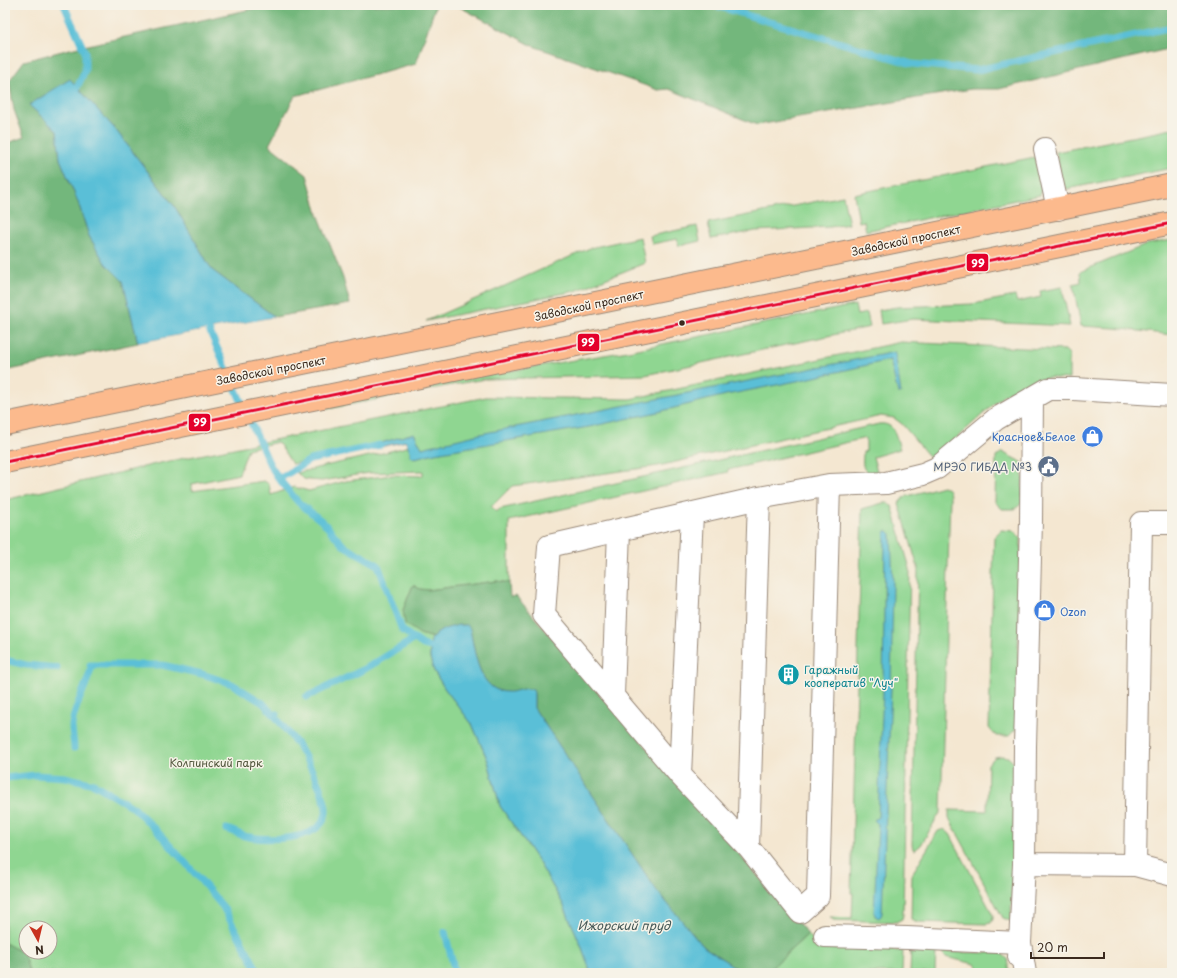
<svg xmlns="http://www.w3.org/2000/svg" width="1177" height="978" font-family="'Playpen Sans',sans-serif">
	<rect width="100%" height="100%" fill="#f7f3e8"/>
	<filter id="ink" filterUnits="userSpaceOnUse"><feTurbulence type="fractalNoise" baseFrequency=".025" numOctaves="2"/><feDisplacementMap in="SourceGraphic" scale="8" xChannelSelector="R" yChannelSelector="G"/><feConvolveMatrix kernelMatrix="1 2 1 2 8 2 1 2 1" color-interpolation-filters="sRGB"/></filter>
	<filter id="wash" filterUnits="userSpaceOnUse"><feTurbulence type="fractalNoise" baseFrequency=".012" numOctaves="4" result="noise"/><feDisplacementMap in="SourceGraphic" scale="16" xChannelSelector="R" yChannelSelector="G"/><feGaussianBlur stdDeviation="0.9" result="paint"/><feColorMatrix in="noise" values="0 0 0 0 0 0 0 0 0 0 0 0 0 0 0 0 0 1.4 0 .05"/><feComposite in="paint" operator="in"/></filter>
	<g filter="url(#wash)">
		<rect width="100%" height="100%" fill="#f4e7d1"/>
		<path fill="#8fd691" stroke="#658058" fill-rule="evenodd" d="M1172,129V168L1067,189L1062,183L1056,152Z
			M1035,157L1042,188L1040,195L866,231L864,221L859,222L854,194Z
			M843,196L849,224L830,227L755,231L711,239L708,223Z
			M697,226L700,241L679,246L677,239L652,244L650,236Z
			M640,237L645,263L575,291L426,321L590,248Z
			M1172,240V335L1114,328L1081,326L1073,284L1081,282L1080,272L1148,244Z
			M1062,287L1070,326L913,319L881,324L879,310L897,307L973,304L1015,296L1017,302L1041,297L1040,291Z
			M855,305L857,315L867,313L870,327L645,375L487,379L473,381L328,409L324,402L628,351Z
			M901,342L1065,350L1069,354V379C1062,379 1054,377 1047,378C1032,380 1016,388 1003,396L932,460L902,424L894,418L881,416L658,466L512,486L491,507L496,512L500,509L879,424C895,422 896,437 900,449L873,457L877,471L874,475C860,470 863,465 863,452L866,451V438L728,470V472L509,521V583L497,581L428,590L420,589L413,585L403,610L420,634L433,638L430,650V658L434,671L445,689L472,724L488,761L500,806L538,861L563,904L581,945L591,973H5V500L160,463L486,397L630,399ZM404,441H408L409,443L406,447C370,457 333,463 297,473L304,479L309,480L322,481L368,473L423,471V476L392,475L346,481L309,491L294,487L271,495L269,484L264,481L192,491V484L239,474L248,449L278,442L292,464ZM26,928H50V952H26Z
			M1002,452L1023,463L1022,503L1015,509H1002L995,502L996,457Z
			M943,486C949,488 950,492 950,498L941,811L921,845L915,850L913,849L912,845L918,568L899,503L904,497Z
			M883,503H888L892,506L910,569L903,915L902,919L896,922L833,920L830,917L852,918L853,893H851L862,509Z
			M1001,530L1014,531L1021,538L1016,729L1009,736H996L989,728L994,537Z
			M1001,756L1008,757L1015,764L1011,921L1007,920L1003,918L949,818V810L987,811L988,764L995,757Z
			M944,829L950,834L993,915V919L991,923L986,924L916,922L911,919L912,874L938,831Z
			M808,934L819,947L825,948L903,951L902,973H766Z
			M911,950L936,951L935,973H910Z
			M943,952L1001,953L1008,959L1010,973H977V967L975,964L945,957Z"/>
		<path fill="#73b77b" stroke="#57704c" d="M270,5H436L416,64L295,96L269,145L307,175L318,214L343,278L350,304L275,317L212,270L175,207L115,129L70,80L29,105L57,131L60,159L78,202L89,236L105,263L123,281L138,343L5,371V144L24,137L14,110L9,81L24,61L70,49Z
			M456,5H1172V48L999,89H971L757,125L669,89L658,90L533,46Z
			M497,581L509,583L510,597L516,596L808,934L766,973H744L704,947L657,891L534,708V693C523,693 511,694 500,691C478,686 474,647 470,629L464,625H460L436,634L433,638L420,634L405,624L403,610L413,585L420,589L428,590Z
			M5,943L23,953L30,973H5Z"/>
		<path fill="#5abfd7" stroke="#4a747a" d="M70,79L115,129L175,207L212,270L275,317L138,343L123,281L105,263L89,236L78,202L60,159L57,131L29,105Z
			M895,352L901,393H898L890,360L797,381L726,395L658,412L589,427L435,453L415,458L410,456V451L406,441L372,449L371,446L414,433L422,448L480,434Z
			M885,531H888L891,534L893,584L891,690L882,913L881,916L879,918L875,916L874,912L878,824L874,820L878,817L883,690Z
			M458,625H467L470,629C475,651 478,693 509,692C517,692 524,686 533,690L534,693V708L657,891L704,947L744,973H591L581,945L563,904L538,861L500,806L488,761L472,724L445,689L434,671L430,658V647L431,640L436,634L444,629Z"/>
		<path fill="#f4e7d1" d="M275,317V319L139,345L138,343Z"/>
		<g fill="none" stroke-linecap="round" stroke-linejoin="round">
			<path stroke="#5abfd7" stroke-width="7" d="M64,5L85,52V71L73,96
				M713,5L912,64L977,70L1172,27
				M205,321L270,465L279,479L298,502L323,522L343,545L378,565L402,630L423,645L430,647
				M279,479L310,460L380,445
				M5,660L26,665L57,668
				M90,665H162L202,674L232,684L263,703L275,716L277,714
				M306,697L365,669L414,639
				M74,748C74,741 72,733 72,726C73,707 88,685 92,665
				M5,778L36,775L65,777L94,784L134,808L157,831L198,877L223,907L259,973
				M226,829C234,831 242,836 249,837C270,841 323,841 326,812C327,796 304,753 294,740C288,732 281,724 275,716
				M445,932L455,973"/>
		</g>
	</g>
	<g filter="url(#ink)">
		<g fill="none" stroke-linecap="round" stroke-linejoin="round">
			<defs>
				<path id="minor" d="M1045,149L1058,209
					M829,485L818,896L800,912L748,847L680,775L544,615L549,546L759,498L829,485L886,483L923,474L937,468L996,419L1048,389H1074L1172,395
					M613,695L619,530
					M680,775L692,514
					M748,847L759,498
					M1024,864L1135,865L1172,875
					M1135,865L1141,523H1172
					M825,936L907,938L1020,943L1019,957
					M1025,973L1020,943L1024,864L1025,746L1031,521L1032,398"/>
				<path id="major" d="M5,424L1172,185
					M5,462L1172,223"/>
			</defs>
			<use href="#minor" stroke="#988878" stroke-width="24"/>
			<use href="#major" stroke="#988878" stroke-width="24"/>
			<use href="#minor" stroke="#fff" stroke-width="22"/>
			<use href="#major" stroke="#fcba8d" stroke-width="22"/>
			<defs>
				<path id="bus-1" d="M5,462L1172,223"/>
			</defs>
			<use href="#bus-1" stroke="#f7f3e8" stroke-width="6"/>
			<use href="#bus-1" stroke="#e4002b" stroke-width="3"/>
		</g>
	</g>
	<defs>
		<symbol id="shop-disc" viewBox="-11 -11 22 22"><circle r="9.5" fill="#3f7fe0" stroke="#f7f3e8"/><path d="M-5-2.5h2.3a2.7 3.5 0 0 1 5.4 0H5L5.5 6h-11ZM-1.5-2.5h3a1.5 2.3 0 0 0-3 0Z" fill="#fff"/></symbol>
		<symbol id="civic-disc" viewBox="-11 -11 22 22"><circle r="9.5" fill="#5c6f8a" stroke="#f7f3e8"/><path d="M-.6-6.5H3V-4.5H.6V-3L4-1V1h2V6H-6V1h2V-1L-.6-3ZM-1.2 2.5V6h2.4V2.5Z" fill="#fff"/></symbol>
		<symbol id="building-disc" viewBox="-11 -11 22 22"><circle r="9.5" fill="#0f9aa8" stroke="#f7f3e8"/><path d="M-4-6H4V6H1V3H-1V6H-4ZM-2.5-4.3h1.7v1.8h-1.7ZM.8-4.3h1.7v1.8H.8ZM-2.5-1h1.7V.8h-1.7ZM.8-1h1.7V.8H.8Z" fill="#fff"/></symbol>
	</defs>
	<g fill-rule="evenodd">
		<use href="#shop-disc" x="1080" y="424" width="25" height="25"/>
		<use href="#civic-disc" x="1036" y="454" width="25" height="25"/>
		<use href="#shop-disc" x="1032" y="598" width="25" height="25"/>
		<use href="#building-disc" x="776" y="662" width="25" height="25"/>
	</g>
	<circle fill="#3b2a1e" stroke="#f7f3e8" stroke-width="1.5" cx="682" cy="323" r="3.5"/>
	<g text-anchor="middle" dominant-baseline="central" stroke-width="3" stroke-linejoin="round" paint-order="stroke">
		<g font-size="11" fill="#3b2a1e" stroke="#f7f3e8">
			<text transform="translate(906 240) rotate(-12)">Заводской проспект</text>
			<text transform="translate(589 305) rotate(-12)">Заводской проспект</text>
			<text transform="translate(271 370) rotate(-11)">Заводской проспект</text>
		</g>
		<g font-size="11" fill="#366cbe" stroke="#f7f3e8" text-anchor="end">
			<text x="1076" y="436">Красное&amp;Белое</text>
			<text x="1060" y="611" text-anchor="start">Ozon</text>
		</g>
		<g font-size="11" fill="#4e5e75" stroke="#f7f3e8" text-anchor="end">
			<text x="1032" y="466">МРЭО ГИБДД №3</text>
		</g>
		<g font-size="11" fill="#0d838f" stroke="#f7f3e8" text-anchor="start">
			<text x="804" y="669">Гаражный<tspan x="804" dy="13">кооператив "Луч"</tspan></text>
		</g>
		<g font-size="11" fill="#50553b" stroke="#f7f3e8">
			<text x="216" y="762">Колпинский парк</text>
		</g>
		<g font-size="12" font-style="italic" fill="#445756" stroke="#f7f3e8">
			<text x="624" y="925">Ижорский пруд</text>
		</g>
	</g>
	<g stroke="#f7f3e8" stroke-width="1.5">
		<rect x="966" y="253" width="23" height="19" rx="4" fill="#e4002b"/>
		<rect x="577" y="333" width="23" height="19" rx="4" fill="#e4002b"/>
		<rect x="188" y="413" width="23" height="19" rx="4" fill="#e4002b"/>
	</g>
	<g font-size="11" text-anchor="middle" font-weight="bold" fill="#fff">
		<text x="978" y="267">99</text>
		<text x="588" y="346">99</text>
		<text x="200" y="426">99</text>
	</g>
	<rect width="1177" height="978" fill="none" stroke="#f7f3e8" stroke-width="20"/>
	<g transform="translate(38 940) rotate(172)"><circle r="19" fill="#f7f3e8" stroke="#aca397"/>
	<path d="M0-3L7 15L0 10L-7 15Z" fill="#c8321e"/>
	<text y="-6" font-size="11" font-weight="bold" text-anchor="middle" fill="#3b2a1e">N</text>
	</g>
	<path d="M1031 952v6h73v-6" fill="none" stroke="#3b2a1e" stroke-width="2"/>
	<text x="1037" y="952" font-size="12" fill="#3b2a1e" stroke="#f7f3e8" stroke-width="3" paint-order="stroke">20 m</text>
</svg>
